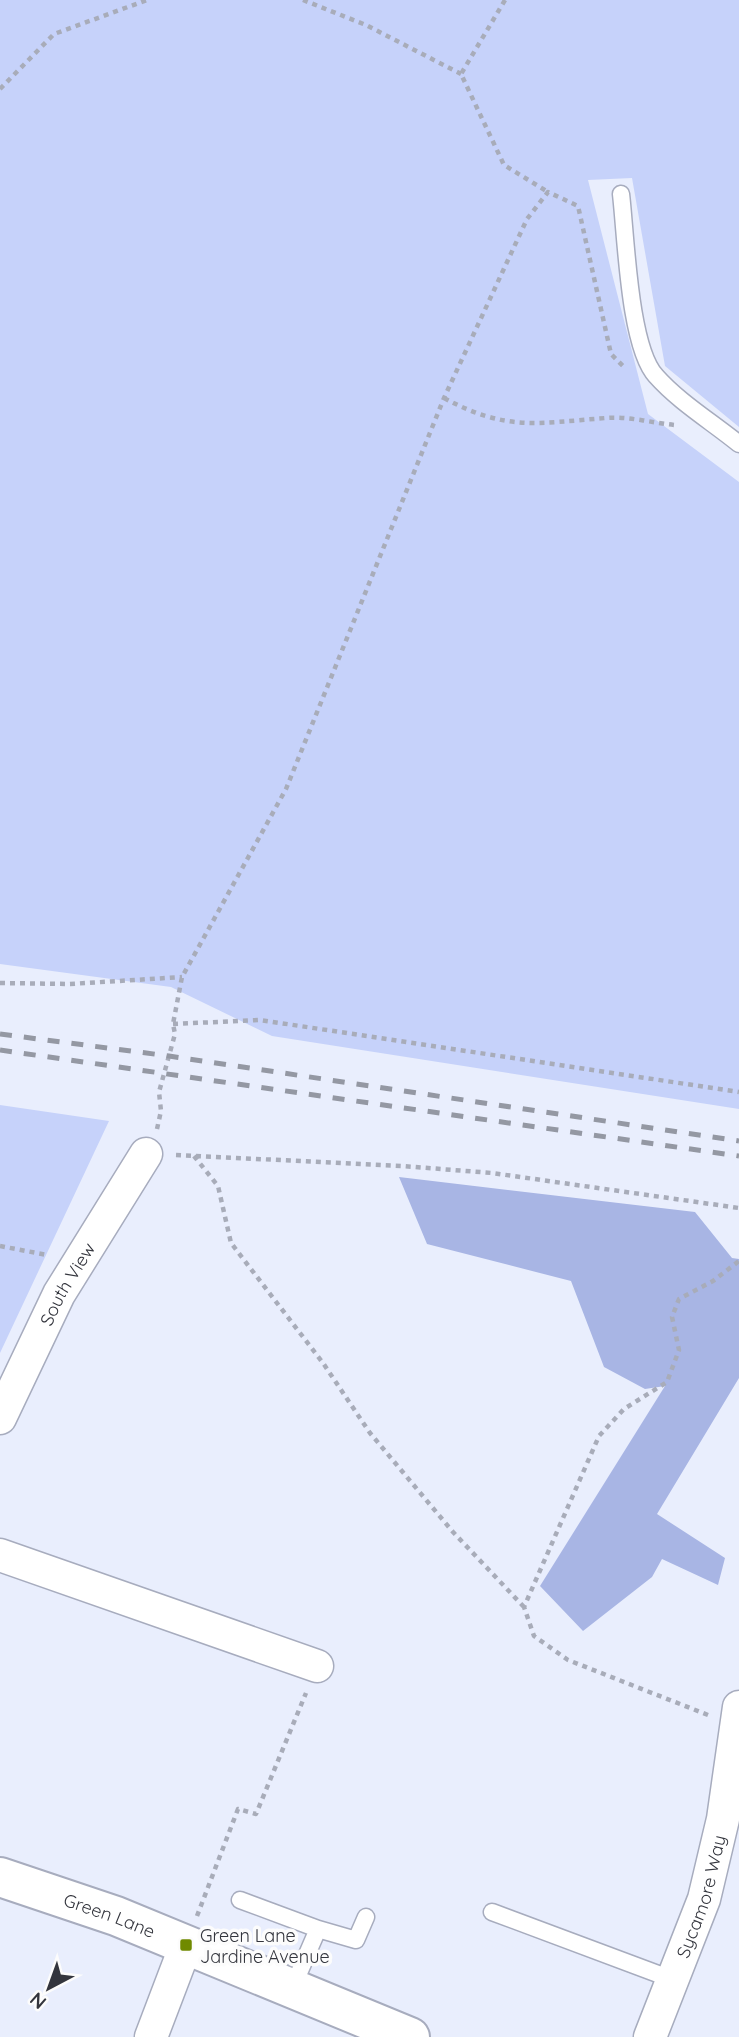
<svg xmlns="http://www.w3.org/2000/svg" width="739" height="2037" font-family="Quicksand,sans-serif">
	<rect width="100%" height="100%" fill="#e9eefd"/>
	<path fill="#c6d2fa" d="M0,0H739V427L665,366L632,178L588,180L648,414L739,482V1109L272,1036L171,987L0,964Z
		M0,1105L109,1121L0,1353Z"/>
	<path fill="#a8b5e4" d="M399,1177L695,1212L732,1258L739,1259V1378L657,1514L725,1558L718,1585L662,1559L652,1577L583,1631L540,1586L665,1386L645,1389L604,1367L571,1281L427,1244Z"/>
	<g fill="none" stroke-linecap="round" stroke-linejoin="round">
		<defs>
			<path id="lane" d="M621,194C626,236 629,347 656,376C679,402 712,422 739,444
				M240,1900L318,1929
				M492,1912L674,1980
				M292,1989L318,1929L356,1940L366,1917"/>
			<g id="street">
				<path id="s1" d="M0,1418L59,1294L146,1154"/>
				<path d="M0,1555L317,1666"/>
				<path d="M151,2037L186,1945"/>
				<path id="s2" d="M650,2037L704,1899L723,1819L739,1707"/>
			</g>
			<g id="secondary">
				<path id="s3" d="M0,1877L116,1916L410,2037"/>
			</g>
		</defs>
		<use href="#lane" stroke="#a7acbe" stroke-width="19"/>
		<use href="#street" stroke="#a7acbe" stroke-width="35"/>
		<use href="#secondary" stroke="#a7acbe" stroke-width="42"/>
		<path stroke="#a8acb9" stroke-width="4.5" stroke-dasharray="5 5" stroke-linecap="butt" d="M303,0L366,25L461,74
			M505,0L461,74L504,165L548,192
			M0,89L54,34L147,0
			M444,398C507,432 538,423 606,418C628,416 653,423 675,425
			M0,983L70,984L182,977
			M173,1024L260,1020L739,1092
			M157,1129L161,1111L159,1092L175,1034L173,1024L182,977L286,789L444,398L527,219L548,192L578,206L611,354L625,368
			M176,1155L402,1166L492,1173L739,1208
			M194,1156L218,1186L231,1243L323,1363L370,1433L453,1532L524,1607
			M0,1246L47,1255
			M708,1715L568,1660L534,1636L524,1607L599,1436L624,1409L667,1382L679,1350L672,1317L679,1299L713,1281L739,1261
			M197,1916L238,1809L256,1814L306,1693"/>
		<use href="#lane" stroke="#fff" stroke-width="16"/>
		<use href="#street" stroke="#fff" stroke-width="32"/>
		<use href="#secondary" stroke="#fff" stroke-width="38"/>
		<path stroke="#9498a3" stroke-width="5" stroke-dasharray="12 12" stroke-linecap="butt" d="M0,1034L169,1056L739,1141
			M0,1050L739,1156"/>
	</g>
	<rect fill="#708a00" stroke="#fcfcfc" stroke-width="2.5" x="179" y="1938" width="14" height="14" rx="3.5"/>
	<g text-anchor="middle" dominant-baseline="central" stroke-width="7" stroke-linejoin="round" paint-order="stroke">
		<g font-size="18" fill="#33353d" stroke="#fcfcfc">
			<text stroke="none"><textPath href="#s1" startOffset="150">South View</textPath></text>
			<text stroke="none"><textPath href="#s2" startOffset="150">Sycamore Way</textPath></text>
			<text stroke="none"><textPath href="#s3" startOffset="116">Green Lane</textPath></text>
		</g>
		<g font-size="18" fill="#33353d" stroke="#fcfcfc" text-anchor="start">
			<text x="200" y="1935">Green Lane<tspan x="200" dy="21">Jardine Avenue</tspan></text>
		</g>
	</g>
	<g transform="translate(49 1988) rotate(221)" stroke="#fcfcfc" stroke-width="5" paint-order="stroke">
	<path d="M0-5L12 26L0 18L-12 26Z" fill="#33353d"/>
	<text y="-10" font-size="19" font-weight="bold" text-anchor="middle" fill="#33353d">N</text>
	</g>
</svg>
